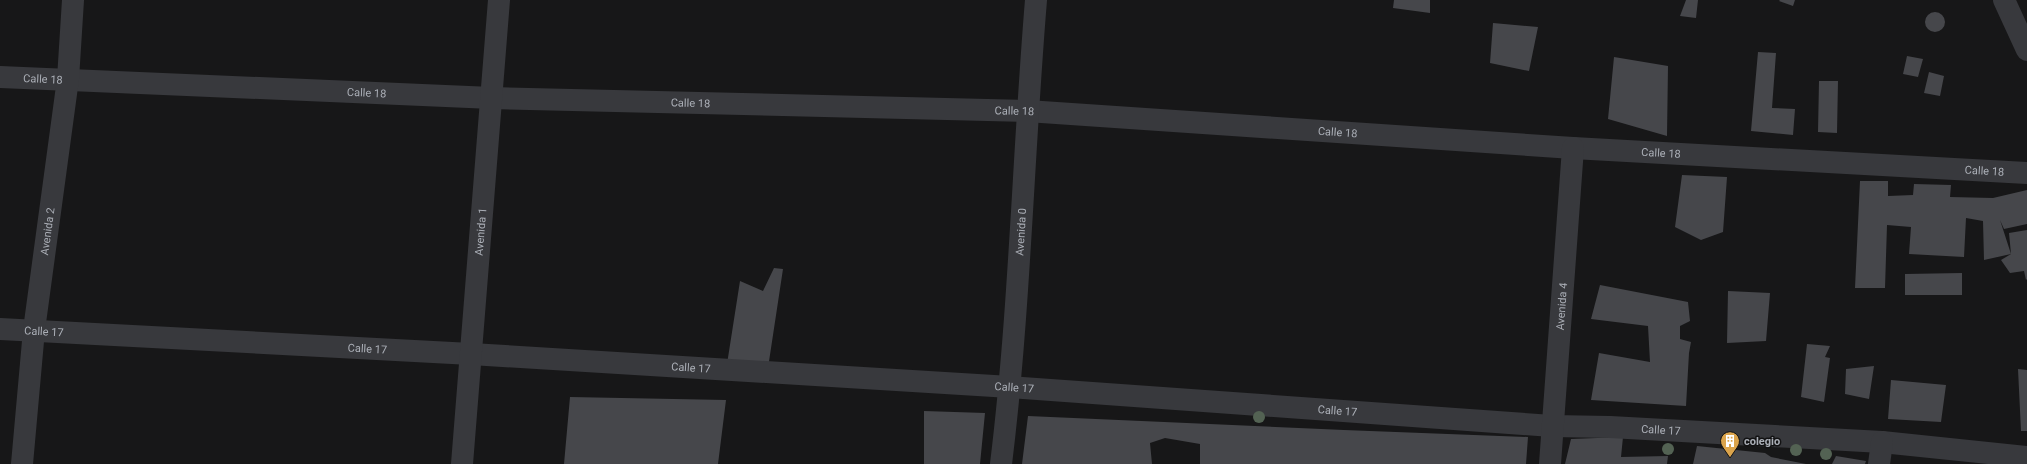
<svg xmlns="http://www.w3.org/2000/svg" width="2027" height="464" font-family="Roboto,sans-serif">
	<rect width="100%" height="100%" fill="#171718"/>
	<path fill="#46474b" d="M1394,0H1430V13L1393,8Z
		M1686,0H1698L1696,18L1680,16Z
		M1780,0H1795L1793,6L1779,1Z
		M1925 22a10 10 0 1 1 20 0a10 10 0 1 1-20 0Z
		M1493,23L1538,27L1529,71L1490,63Z
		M1758,52L1776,53L1772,108L1795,109L1793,135L1751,131Z
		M1907,56L1923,59L1918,77L1903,74Z
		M1614,57L1668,66L1667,136L1608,119Z
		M1929,72L1944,76L1940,96L1924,93Z
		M1819,81H1838L1837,133L1818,132Z
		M1682,175L1727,177L1723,232L1701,240L1675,227Z
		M1860,181H1888V196L1913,195L1914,184L1951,185L1950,197L1993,198L2027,190V224L2004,229L2000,220L2011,254L1984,260L1983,221L1966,218L1964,257L1909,254L1911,227L1887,225L1885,288H1855Z
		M2027,230V279L2026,280L2024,271L2010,273L2001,260L2011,254L2009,233Z
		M774,268L783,269L768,368L727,364L740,281L763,291Z
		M1962,273V295H1905V274Z
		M1600,285L1688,302L1690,321L1680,326V339L1691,342L1689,353L1686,406L1591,400L1599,353L1650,362L1648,326L1591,319Z
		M1728,291L1770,293L1766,341L1727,343Z
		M1807,344L1830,346L1825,357L1830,358L1824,402L1801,397Z
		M1874,366L1869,399L1845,394L1846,369Z
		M2018,369L2027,370V431H2021Z
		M1891,380L1946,385L1941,422L1888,419Z
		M570,397L726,400L718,464H564Z
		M924,411L985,413L980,464H924Z
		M1028,416L1344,430L1528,437L1526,464H1200V444L1165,438L1150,443L1152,464H1022Z
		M1623,437L1621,457L1668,456L1667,464H1565L1571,439Z
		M1697,446L1765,453L1771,457L1806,464H1693Z
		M1836,456L1866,461L1865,464H1832Z"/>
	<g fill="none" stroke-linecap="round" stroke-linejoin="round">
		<g stroke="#38393d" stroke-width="22">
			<path d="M2004,0L2027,50"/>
			<path id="s1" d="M0,77L492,98L1027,111L1573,148L2027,173"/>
			<path id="s2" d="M0,329L471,354L1010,387L1552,426L1610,427L1882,442L2027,457"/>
			<path id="s3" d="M22,464L34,330L68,79L73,0"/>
			<path id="s4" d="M1001,464C1020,310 1023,155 1036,0"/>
			<path id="s5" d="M1550,464L1573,148"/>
			<path d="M1879,464L1882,442"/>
		</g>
		<path stroke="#38393d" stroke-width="22" id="s6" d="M462,464L499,0"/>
	</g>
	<g fill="#536253">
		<circle cx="1259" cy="417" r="6"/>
		<circle cx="1668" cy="449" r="6"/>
		<circle cx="1796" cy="450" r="6"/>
		<circle cx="1826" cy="454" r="6"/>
	</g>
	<defs>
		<symbol id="building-pin" viewBox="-11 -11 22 30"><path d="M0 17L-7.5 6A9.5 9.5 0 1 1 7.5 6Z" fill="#dba44c" stroke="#121213"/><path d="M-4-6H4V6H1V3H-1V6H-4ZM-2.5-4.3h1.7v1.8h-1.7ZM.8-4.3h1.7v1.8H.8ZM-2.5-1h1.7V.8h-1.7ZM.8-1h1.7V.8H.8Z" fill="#fff"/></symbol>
	</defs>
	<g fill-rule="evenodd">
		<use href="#building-pin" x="1719" y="430" width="22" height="30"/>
	</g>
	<g text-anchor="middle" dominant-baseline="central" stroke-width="3" stroke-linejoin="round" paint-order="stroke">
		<g font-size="11" fill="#abafb7" stroke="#121213">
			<text stroke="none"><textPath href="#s1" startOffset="43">Calle 18</textPath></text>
			<text stroke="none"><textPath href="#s1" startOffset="367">Calle 18</textPath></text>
			<text stroke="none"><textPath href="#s1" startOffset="691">Calle 18</textPath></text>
			<text stroke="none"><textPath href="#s1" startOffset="1015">Calle 18</textPath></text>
			<text stroke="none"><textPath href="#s1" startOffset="1339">Calle 18</textPath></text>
			<text stroke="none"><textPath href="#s1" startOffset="1663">Calle 18</textPath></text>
			<text stroke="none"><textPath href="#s1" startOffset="1987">Calle 18</textPath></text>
			<text stroke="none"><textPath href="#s3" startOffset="234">Avenida 2</textPath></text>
			<text stroke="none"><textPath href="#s6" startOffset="233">Avenida 1</textPath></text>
			<text stroke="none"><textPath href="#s4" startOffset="233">Avenida 0</textPath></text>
			<text stroke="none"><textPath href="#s5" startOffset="158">Avenida 4</textPath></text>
			<text stroke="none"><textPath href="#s2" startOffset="44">Calle 17</textPath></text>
			<text stroke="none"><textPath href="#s2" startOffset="368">Calle 17</textPath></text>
			<text stroke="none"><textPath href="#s2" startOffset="692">Calle 17</textPath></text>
			<text stroke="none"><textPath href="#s2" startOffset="1016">Calle 17</textPath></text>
			<text stroke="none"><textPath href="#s2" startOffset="1340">Calle 17</textPath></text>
			<text stroke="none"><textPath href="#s2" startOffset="1664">Calle 17</textPath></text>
		</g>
		<g font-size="11" font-weight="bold" fill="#abafb7" stroke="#121213" text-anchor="start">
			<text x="1744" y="441">colegio</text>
		</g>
	</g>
</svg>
